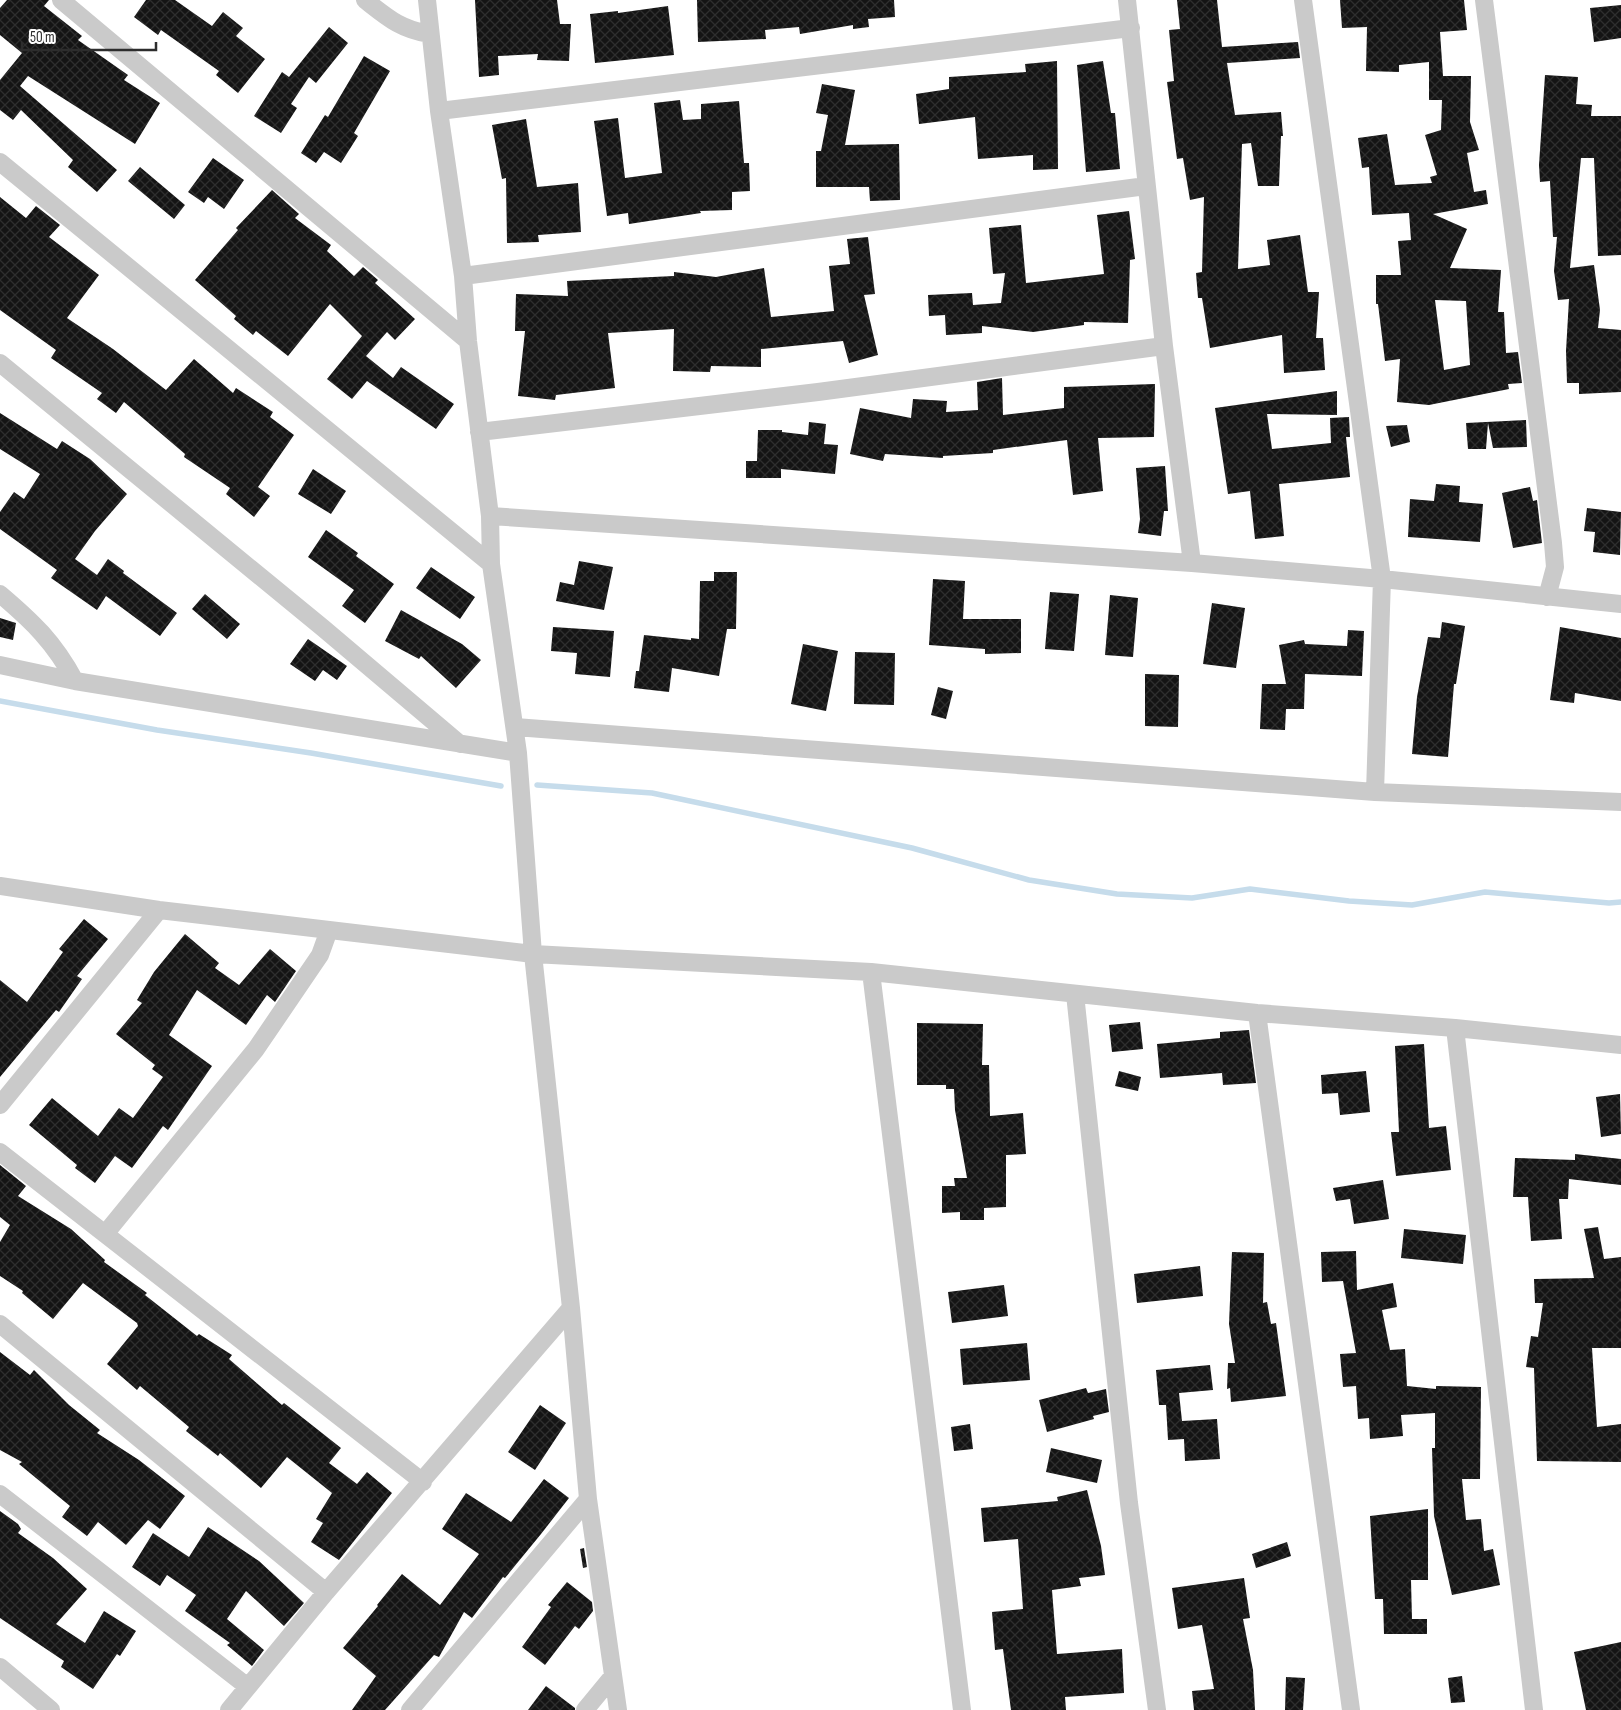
<svg xmlns="http://www.w3.org/2000/svg" width="1621" height="1710" font-family="'Sofia Sans Condensed',sans-serif">
	<defs>
		<pattern id="building-cross-hatch" width="8" height="8" patternUnits="userSpaceOnUse" patternTransform="scale(1.25)"><rect width="8" height="8" fill="#141414"/><path d="M0 0l8 8M0 8l8-8" fill="none" stroke="#2e2e2e"/></pattern>
	</defs>
	<rect width="100%" height="100%" fill="#fff"/>
	<g fill="none" stroke-linecap="round" stroke-linejoin="round">
		<path stroke="#c6dceb" stroke-width="5.5" d="M0,701L157,730L311,753L501,786
			M537,785L652,793L912,848L1029,880L1117,894L1192,898L1250,889L1349,901L1412,905L1485,892L1609,903L1621,902"/>
	</g>
	<path fill="url(#building-cross-hatch)" fill-rule="evenodd" d="M7,0H49L44,6L82,36L78,40L128,75L124,80L160,103L135,144L28,76L20,86L117,170L97,192L68,167L73,160L21,110L13,120L0,110V80L22,53L0,35V8Z
		M146,0H175L212,26L223,12L243,28L236,36L265,59L238,93L216,75L219,71L161,30L158,35L134,17Z
		M475,0H557L560,24H571L569,61L537,60L538,54L498,56L499,75L479,77Z
		M697,0H894L895,17L868,19L869,27L853,29V25L800,34L799,27L765,30L766,39L698,42Z
		M1177,0H1217L1222,47L1298,42L1300,58L1227,63L1235,115L1281,112L1283,136H1281L1279,186H1258L1251,143L1242,144L1238,269L1270,265L1267,240L1300,235L1308,292H1319L1316,338H1323L1325,370L1284,373L1282,335L1210,348L1202,298H1198L1196,273L1202,272L1204,197L1190,200L1183,158L1177,159L1167,82L1174,81L1169,30L1180,29Z
		M1340,0H1464L1467,30L1440,32L1443,76H1471L1470,122L1479,150L1467,153L1474,192L1486,190L1488,204L1433,214L1467,229L1450,268L1501,270L1498,312H1504L1506,353L1518,352L1522,383L1508,384L1509,389L1429,405L1397,402L1400,359L1385,361L1378,304H1376V275H1401L1398,241L1411,240L1409,213L1372,215L1369,167L1362,168L1358,138L1387,134L1395,185L1432,183L1430,177L1437,175L1425,135L1441,130L1442,100H1429V62L1399,65V72L1366,71L1367,27L1342,28ZM1435,300L1466,301L1470,365L1444,370Z
		M1621,5V38L1594,42L1590,8Z
		M668,6L674,55L595,63L590,14L618,11V13Z
		M329,27L348,43L316,83L309,77L291,104L297,108L281,133L254,116L282,72L289,77Z
		M364,56L390,71L354,133L358,136L341,163L324,152L316,163L301,153L325,115L328,117Z
		M1057,61L1058,169L1033,170V155L978,159L975,117L919,124L916,94L949,89V77L1026,72L1025,64Z
		M1103,61L1111,113H1115L1120,169L1086,172L1077,65Z
		M1545,75L1578,77L1576,104L1592,105L1591,116H1621V255L1598,256L1594,158H1581L1570,268L1594,265L1600,310L1598,328L1621,330V392L1579,394V383H1567L1566,351L1569,299L1558,300L1554,271L1557,237H1553L1550,181L1540,182L1539,165Z
		M822,84L855,90L845,145L899,144L900,200L870,201L869,187H816V151H821L828,115L816,113Z
		M680,100L683,120L701,119V104L739,101L744,163H749L750,191L732,192V210L700,211L701,213L629,224L628,213L607,216L594,121L618,118L625,178L662,173L654,103Z
		M526,119L537,187L578,183L581,232L538,235L539,242L507,243L506,178L502,179L492,125Z
		M213,158L244,180L224,209L208,197L204,203L188,192Z
		M140,167L185,205L174,219L128,181Z
		M272,190L299,214L295,218L331,245L327,251L354,276L363,267L378,280L375,283L415,319L395,340L387,332L366,356L393,378L401,367L454,404L436,429L367,381L352,399L327,379L362,336L330,304L288,356L256,331L253,335L234,319L236,316L195,280L238,230L236,228Z
		M0,197L26,218L36,206L60,225L49,237L99,275L67,318L113,349L166,390L194,359L233,393L236,388L273,412L270,417L294,435L258,487L270,496L254,517L226,494L230,488L184,457L185,454L124,402L116,413L97,399L102,393L51,358L56,350L0,310Z
		M1129,211L1135,259L1130,260L1128,323L1084,322V325L1033,332L982,326V333L946,335L945,315L929,316L928,295L972,293L973,305L1001,303L1005,273L993,274L989,228L1021,225L1026,283L1104,274L1097,215Z
		M868,237L875,294L864,295L878,355L849,363L843,341L761,349V367L711,366L710,372L673,371L674,329L608,333L615,388L556,395L555,400L518,396L525,331H515L516,294L568,296L567,281L674,276V272L716,277L764,268L771,317L834,311L829,266L850,264L847,239Z
		M1002,378L1003,415L1064,408V387L1155,384L1154,437L1098,438L1103,491L1073,495L1067,440L993,450V453L943,456V458L885,454L883,461L850,454L860,408L911,418L913,399L947,401L946,412L978,410L977,382Z
		M1337,391V415L1267,414L1272,449L1331,443L1330,418L1349,417L1350,437H1346L1350,477L1279,484L1284,536L1255,539L1250,491L1228,494L1215,408Z
		M0,413L57,449L62,441L90,459L127,494L95,531L75,559L97,575L108,559L124,571L123,573L177,613L160,636L106,596L97,610L51,578L57,570L0,529V512L14,492L24,499L40,474L0,449Z
		M1526,420L1527,447L1493,448L1488,423L1486,449H1468L1466,423Z
		M809,422L826,424L824,444L838,445L835,474L781,469V478H746V461H757L758,430H782V432L808,435Z
		M1407,425L1410,442L1391,447L1386,426Z
		M1165,466L1168,511H1164L1161,536L1138,533L1140,519L1136,468Z
		M313,469L346,491L331,514L298,494Z
		M1436,484L1460,486L1459,502L1483,504L1480,542L1408,537L1410,499L1434,501Z
		M1530,487L1533,501L1537,500L1542,543L1513,548L1502,493Z
		M1587,508L1621,512L1620,555L1593,552L1595,532L1584,531Z
		M326,530L358,553L356,556L394,584L365,623L342,606L354,590L308,557Z
		M579,561L613,567L604,610L556,601L560,582L574,585Z
		M431,567L475,597L460,619L416,588Z
		M714,572H737L736,629H727L719,676L672,668L669,692L634,688L636,671H639L644,635L691,640V638L699,639L700,581H714Z
		M933,579L965,581L963,619H1021V653L985,654V649L929,645Z
		M1050,592L1079,594L1074,651L1045,649Z
		M205,594L240,624L227,639L192,609Z
		M1110,595L1138,598L1133,657L1105,655Z
		M1212,603L1245,608L1236,668L1203,664Z
		M401,610L462,644L481,660L456,688L421,656L419,659L385,641Z
		M0,618L16,623L13,640L0,637Z
		M1442,622L1465,626L1456,684H1454L1448,757L1412,754L1417,697L1428,637L1440,638Z
		M553,627L614,631L610,677L575,674L577,653L551,651Z
		M1560,627L1621,638V701L1575,693L1574,703L1550,700Z
		M1348,630L1364,631L1362,676L1305,674L1304,709H1286L1285,730L1260,729L1262,684H1286L1279,645L1304,640L1305,644L1347,646Z
		M308,639L347,666L337,680L323,670L315,681L290,664Z
		M803,644L838,651L826,711L791,704Z
		M855,652L895,653L894,705L854,704Z
		M1145,674L1179,675L1178,727L1145,726Z
		M938,687L953,691L946,719L931,715Z
		M84,919L108,939L77,976L82,979L59,1012L56,1010L0,1077V980L27,1002L63,952L59,949Z
		M185,934L219,963L215,968L239,985L270,949L296,971L275,1002L267,995L246,1025L197,990L169,1035L212,1066L168,1130L163,1126L132,1168L115,1156L95,1183L75,1168L77,1165L29,1125L52,1098L98,1136L119,1108L133,1118L163,1077L152,1069L155,1065L116,1034L142,1003L137,1000L154,972Z
		M1140,1022L1143,1049L1112,1052L1109,1025Z
		M917,1023L983,1024L982,1065H989L990,1116L1023,1113L1026,1154L1006,1155V1207L984,1208V1220H960V1212L942,1213V1186H955L954,1178H967L955,1110L954,1089H946V1085H917Z
		M1249,1030L1256,1083L1223,1085L1222,1073L1160,1078L1157,1044L1220,1038V1032Z
		M1424,1044L1429,1128L1446,1126L1451,1170L1396,1176L1391,1132H1399L1395,1046Z
		M1119,1071L1141,1077L1138,1091L1115,1086Z
		M1366,1071L1370,1112L1340,1115L1338,1093L1322,1094L1321,1075Z
		M1620,1094L1621,1134L1601,1137L1596,1097Z
		M1575,1154L1621,1159V1185L1569,1179L1568,1199H1559L1562,1239L1531,1241L1528,1197H1513L1515,1158L1575,1160Z
		M0,1165L26,1186L18,1196L71,1229L105,1260L104,1262L147,1293L145,1295L197,1336L199,1334L232,1355L229,1359L282,1405L284,1403L341,1448L329,1463L357,1484L367,1472L392,1493L339,1560L311,1542L323,1523L316,1519L332,1493L287,1457L261,1488L220,1453L218,1456L186,1431L189,1427L140,1386L137,1390L107,1364L138,1326L137,1323L83,1283L53,1319L22,1293L23,1291L0,1276V1242L10,1225L0,1217Z
		M1383,1180L1389,1219L1354,1224L1350,1199L1336,1201L1333,1188Z
		M1598,1227L1604,1259L1621,1257V1348H1592L1597,1427L1621,1424V1462L1537,1461L1534,1368L1526,1367L1531,1336L1538,1337L1543,1303H1535L1534,1279L1594,1278L1584,1229Z
		M1404,1229L1466,1235L1463,1264L1401,1258Z
		M1356,1251L1357,1290L1393,1283L1397,1307L1382,1310L1390,1350L1405,1349L1407,1386L1436,1389V1386L1481,1387L1480,1479H1462L1466,1520L1481,1519L1484,1551L1493,1549L1500,1585L1452,1595L1434,1516L1432,1448H1435V1413L1401,1415L1403,1436L1370,1439L1369,1418L1358,1419L1356,1386L1343,1387L1340,1354L1356,1353L1343,1281L1322,1282L1321,1252Z
		M1232,1252L1264,1253L1263,1303L1267,1302L1271,1324L1276,1323L1286,1396L1231,1402L1230,1388L1227,1389L1228,1363H1235L1229,1324Z
		M1200,1266L1203,1296L1137,1303L1134,1274Z
		M1004,1285L1008,1316L952,1323L948,1292Z
		M1027,1343L1030,1380L963,1385L960,1349Z
		M0,1352L30,1375L34,1370L69,1405L100,1430L97,1433L139,1460L185,1496L160,1529L148,1520L126,1545L98,1522L87,1536L62,1517L70,1506L19,1464L22,1462L0,1450Z
		M1210,1365L1213,1390L1179,1393L1182,1421L1217,1419L1220,1459L1185,1461L1184,1439L1168,1440L1166,1405H1159L1156,1370Z
		M1086,1388L1088,1393L1106,1389L1109,1412L1093,1416L1094,1419L1047,1432L1039,1400Z
		M540,1405L566,1423L535,1470L508,1452Z
		M970,1424L973,1449L954,1451L951,1427Z
		M1051,1448L1102,1460L1097,1483L1046,1472Z
		M544,1479L569,1498L541,1534L505,1578L503,1577L472,1618L464,1612L439,1657L434,1655L385,1710H352L376,1676L343,1648L378,1606L377,1605L402,1574L440,1605L479,1554L442,1529L466,1493L511,1522Z
		M1087,1490L1101,1546L1105,1575L1079,1578L1081,1586L1052,1590L1057,1654L1122,1649L1124,1693L1065,1697L1066,1710H1011L1003,1649L995,1650L992,1612L1023,1609L1018,1539L984,1542L981,1508L1058,1501L1057,1497Z
		M1428,1509V1580H1411L1412,1619H1427V1634H1384L1383,1599H1375L1370,1516Z
		M0,1511L18,1524L21,1529L18,1533L53,1558L87,1589L56,1624L85,1643L104,1611L136,1631L120,1656L117,1654L93,1689L61,1667L64,1661L0,1618Z
		M208,1527L259,1561L304,1603L284,1626L246,1591L227,1619L264,1650L252,1666L227,1645L230,1643L185,1611L196,1595L167,1575L160,1586L132,1567L153,1533L189,1557Z
		M1287,1542L1291,1556L1256,1568L1252,1554Z
		M584,1548L587,1567L583,1568L580,1549Z
		M1244,1578L1250,1618L1243,1619L1253,1670L1255,1710H1194L1192,1691L1214,1689L1202,1625L1178,1629L1172,1588Z
		M567,1582L592,1602L593,1611L579,1629L575,1626L545,1665L522,1647L551,1607L548,1605Z
		M1621,1642V1710H1586L1574,1652Z
		M1462,1676L1465,1702L1451,1703L1448,1678Z
		M1286,1677L1305,1678L1303,1710H1285Z
		M546,1686L575,1708V1710H528Z"/>
	<g fill="none" stroke-linecap="round" stroke-linejoin="round">
		<path stroke="#cacaca" stroke-width="18" d="M61,0L468,341
			M365,0C388,18 400,29 429,34
			M427,0L439,111L463,276L468,341L490,516L491,564L518,753L533,954L571,1308L588,1499L618,1710
			M1127,0L1164,346L1192,563
			M1303,0L1382,579L1375,792
			M1484,0L1553,543L1555,567L1547,597
			M439,111L1131,28
			M0,162L491,564
			M463,276L1146,186
			M0,363L323,628L460,744
			M479,432L818,392L1164,346
			M490,516L1192,563L1382,579L1621,604
			M0,594C33,622 54,642 75,681
			M0,665L75,681L518,753
			M515,727L1375,792L1621,802
			M0,886L159,910L533,954L871,972L1257,1013L1455,1028L1621,1045
			M871,972L962,1710
			M1075,994L1129,1503L1157,1710
			M1257,1013L1351,1710
			M1455,1028L1534,1710
			M0,1105L159,910
			M0,1152L423,1482
			M105,1234L256,1049L320,955L329,930
			M0,1324L326,1592
			M0,1494L248,1687
			M0,1667L51,1710
			M229,1710L326,1592L571,1308
			M410,1710L588,1499
			M585,1710L613,1676"/>
	</g>
	<path d="M22 42v8h134v-8" fill="none" stroke="#2d2d2d" stroke-width="2.5"/>
	<text x="30" y="42" font-size="15" fill="#2d2d2d" stroke="#ffffff" stroke-width="4" paint-order="stroke">50 m</text>
</svg>
